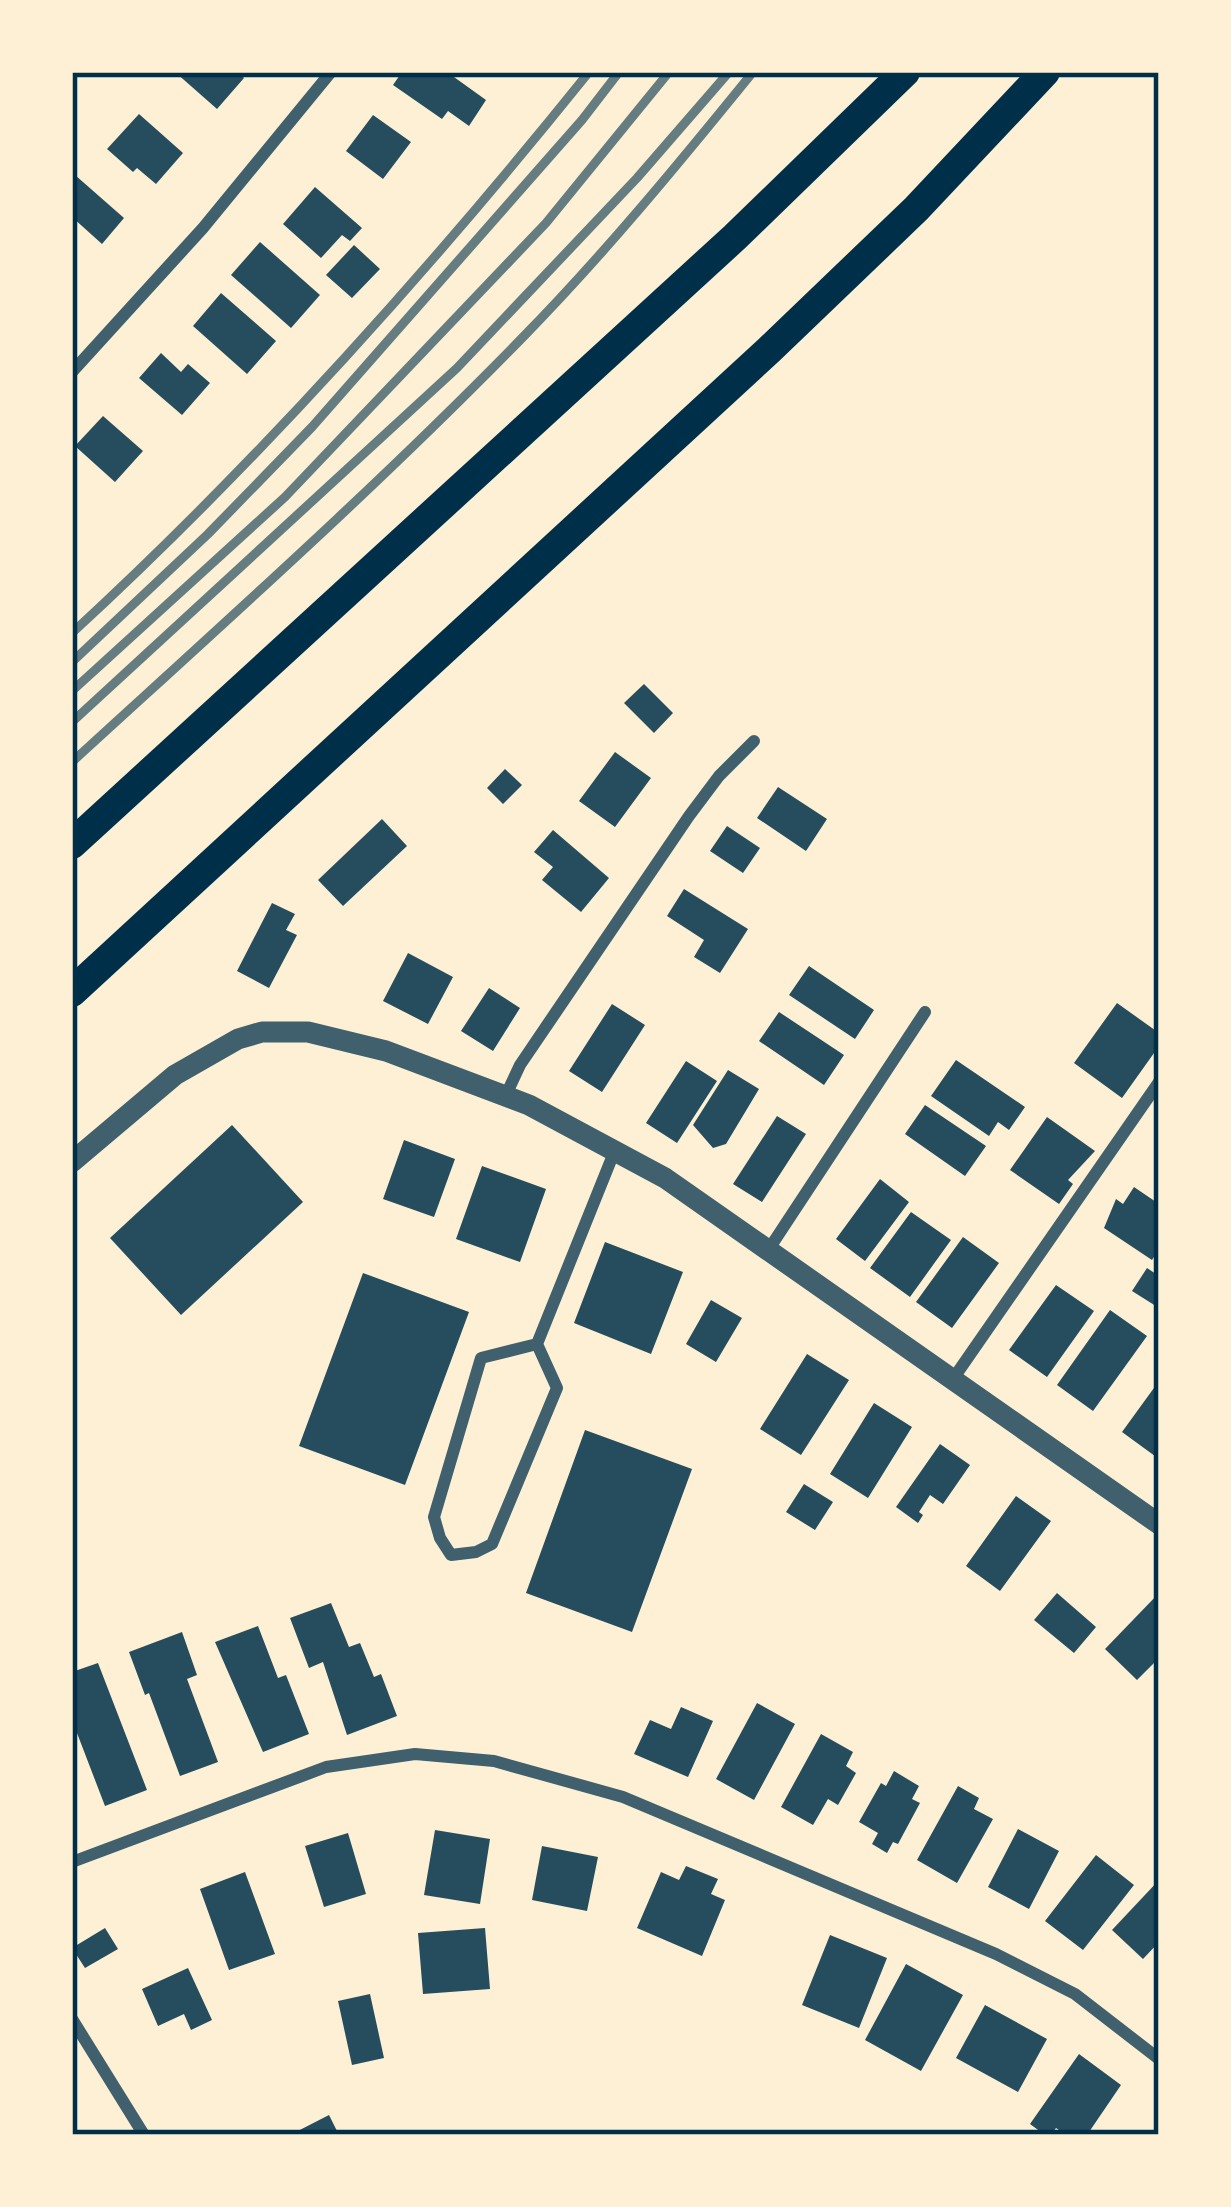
<svg xmlns="http://www.w3.org/2000/svg" width="1231" height="2207" font-family="Commissioner,sans-serif">
	<rect width="100%" height="100%" fill="#fdf0d5"/>
	<path fill="#264d5e" d="M175,72H238L244,78L217,109Z
		M402,72H447L486,100L469,126L448,111L442,119L393,85Z
		M139,114L183,153L156,184L137,168L133,172L107,149Z
		M373,115L411,142L383,179L346,151Z
		M75,175L124,218L102,244L72,217Z
		M315,187L362,228L350,241L342,235L321,258L283,224Z
		M260,242L320,295L291,328L231,275Z
		M354,245L380,269L352,298L326,275Z
		M221,293L276,341L247,374L193,326Z
		M161,353L181,372L188,364L210,383L182,415L139,378Z
		M103,416L143,451L115,482L75,446Z
		M644,684L673,713L654,733L624,703Z
		M615,752L651,778L615,827L579,801Z
		M505,769L522,785L503,804L487,788Z
		M778,787L827,819L806,851L757,818Z
		M382,819L407,846L343,906L318,880Z
		M727,826L760,848L743,873L710,851Z
		M553,830L609,878L581,912L542,880L553,867L534,852Z
		M684,889L748,929L720,973L694,957L704,940L667,916Z
		M272,903L295,914L286,930L297,935L269,988L237,971Z
		M408,953L453,977L428,1024L383,1001Z
		M809,966L874,1010L855,1039L789,995Z
		M489,988L520,1008L493,1051L461,1031Z
		M1117,1003L1159,1033V1046L1122,1098L1074,1063Z
		M612,1004L645,1025L602,1092L569,1071Z
		M779,1012L844,1055L824,1085L759,1041Z
		M956,1060L1025,1107L1009,1130L998,1122L989,1136L931,1096Z
		M686,1061L717,1081L677,1143L646,1123Z
		M728,1070L759,1089L726,1144L713,1148L693,1125Z
		M925,1105L986,1146L965,1176L905,1134Z
		M777,1116L806,1134L762,1202L733,1184Z
		M1047,1117L1095,1151L1068,1180L1073,1184L1059,1204L1010,1170Z
		M232,1125L303,1202L181,1315L110,1238Z
		M404,1140L455,1159L434,1217L383,1199Z
		M482,1166L546,1189L520,1262L456,1239Z
		M880,1179L909,1202L865,1261L836,1239Z
		M1134,1187L1159,1204V1249L1152,1260L1104,1228L1116,1199L1123,1204Z
		M911,1212L951,1240L910,1297L870,1268Z
		M963,1237L999,1263L952,1328L916,1302Z
		M605,1242L683,1272L651,1354L574,1323Z
		M1147,1268L1159,1276V1308L1132,1291Z
		M363,1273L469,1312L405,1485L299,1446Z
		M1056,1285L1094,1311L1047,1377L1009,1350Z
		M711,1300L742,1318L716,1362L686,1344Z
		M1110,1310L1147,1336L1093,1411L1057,1385Z
		M807,1354L849,1380L801,1455L760,1429Z
		M1159,1381V1459L1122,1432Z
		M874,1403L912,1427L868,1498L830,1474Z
		M585,1430L692,1469L632,1632L526,1593Z
		M940,1444L970,1465L943,1504L930,1495L919,1512L923,1515L918,1523L896,1507Z
		M804,1484L833,1502L815,1530L786,1512Z
		M1016,1496L1051,1521L1000,1591L966,1566Z
		M1057,1593L1096,1627L1074,1653L1034,1620Z
		M1159,1593V1658L1137,1680L1105,1649Z
		M331,1603L349,1647L360,1643L374,1677L381,1674L397,1716L347,1735L323,1662L309,1668L290,1618Z
		M258,1626L278,1678L286,1675L309,1734L263,1752L215,1642Z
		M182,1632L197,1675L187,1679L218,1762L180,1776L149,1693L145,1695L129,1652Z
		M98,1663L147,1790L105,1806L72,1720V1672Z
		M757,1703L795,1724L754,1800L716,1779Z
		M681,1707L713,1721L688,1777L634,1754L650,1720L671,1729Z
		M821,1734L853,1752L846,1766L856,1773L838,1805L828,1799L813,1825L781,1807Z
		M894,1771L919,1786L912,1799L920,1803L898,1844L893,1842L887,1853L872,1844L878,1833L859,1822L881,1783L886,1786Z
		M958,1786L979,1798L974,1809L993,1819L957,1883L917,1860Z
		M1018,1829L1059,1851L1029,1909L988,1887Z
		M435,1830L490,1839L480,1904L424,1895Z
		M348,1833L366,1894L324,1907L305,1846Z
		M542,1846L598,1857L587,1911L532,1900Z
		M1096,1855L1134,1885L1083,1950L1045,1921Z
		M686,1866L718,1879L711,1894L725,1900L702,1956L637,1928L661,1872L679,1880Z
		M245,1872L275,1954L229,1970L200,1889Z
		M1159,1880V1942L1143,1959L1112,1930Z
		M105,1928L118,1949L85,1968L72,1948Z
		M485,1928L490,1989L423,1994L418,1933Z
		M830,1935L887,1958L859,2028L802,2005Z
		M906,1964L963,1995L921,2071L865,2040Z
		M188,1968L212,2020L191,2030L184,2014L158,2026L142,1989Z
		M370,1994L384,2058L352,2065L338,2001Z
		M985,2005L1047,2039L1018,2092L956,2058Z
		M1079,2054L1121,2085L1087,2135H1066L1056,2128L1051,2135H1045L1030,2124Z
		M329,2115L339,2135H290Z"/>
	<g fill="none" stroke-linecap="round" stroke-linejoin="round">
		<path stroke="#3f606c" stroke-width="12" d="M72,372L203,228L331,72
			M506,1095L520,1065L689,816L719,776L754,741
			M769,1249L925,1012
			M537,1344L481,1358L434,1517L440,1538L451,1555L476,1552L492,1544L557,1388L537,1344L615,1150
			M953,1379L1159,1082
			M72,1862L326,1767L415,1754L494,1761L623,1797L996,1954L1075,1994L1159,2059
			M72,2019L144,2135"/>
		<path stroke="#3f606c" stroke-width="21" d="M72,1162L175,1075L238,1039L262,1032H308L386,1051L529,1105L665,1178L1159,1524"/>
		<path stroke="#003049" stroke-width="30" d="M72,844L735,237L905,72
			M72,992L769,350L916,209L1045,72"/>
		<path stroke="#657d81" stroke-width="9" d="M72,633C260,460 429,271 589,72
			M72,662L208,534L312,427L582,120L619,72
			M72,691L285,497L546,223L669,72
			M72,722L457,368L637,178L729,72
			M72,762C225,622 380,484 525,335C606,252 680,162 753,72"/>
	</g>
	<rect width="1231" height="2207" fill="none" stroke="#fdf0d5" stroke-width="150"/>
	<rect x="75" y="75" width="1081" height="2057" fill="none" stroke="#003049" stroke-width="4.5"/>
</svg>
